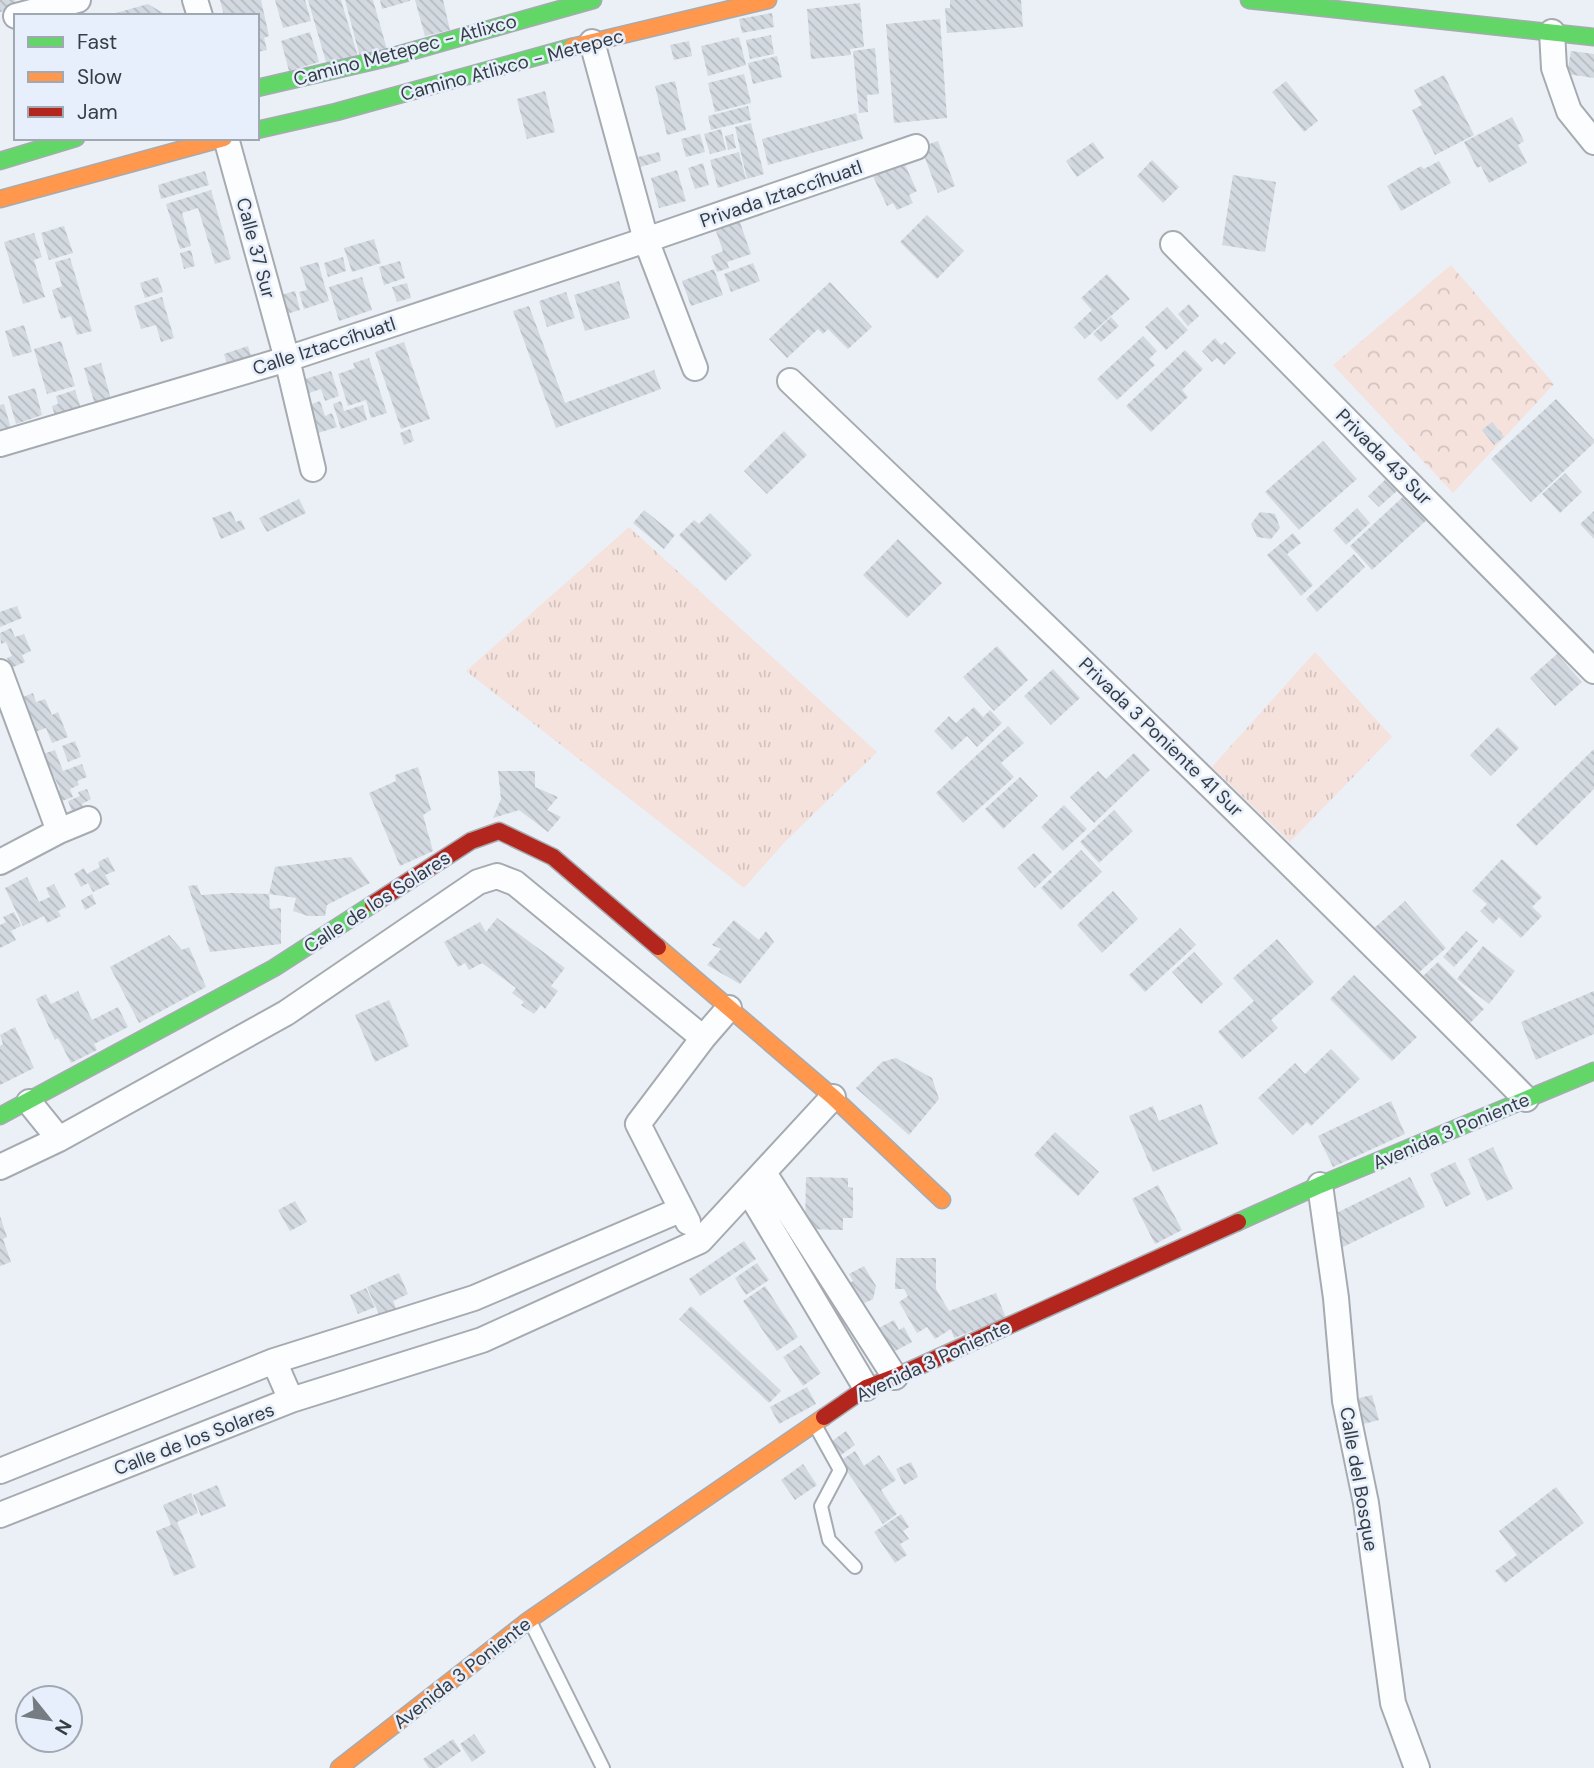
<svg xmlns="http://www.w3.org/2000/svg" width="1594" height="1768" font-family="'DM Sans',sans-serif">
	<defs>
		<pattern id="grass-tufts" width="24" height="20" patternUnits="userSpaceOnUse" patternTransform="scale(1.75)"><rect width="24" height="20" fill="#f5e2dd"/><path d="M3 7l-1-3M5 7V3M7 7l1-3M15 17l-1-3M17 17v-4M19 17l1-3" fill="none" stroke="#d3c3bf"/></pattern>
		<pattern id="park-crowns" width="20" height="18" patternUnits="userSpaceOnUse" patternTransform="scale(1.75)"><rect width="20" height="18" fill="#f5e2dd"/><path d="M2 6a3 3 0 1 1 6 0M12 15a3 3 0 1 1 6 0" fill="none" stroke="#d3c3bf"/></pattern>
		<pattern id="building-back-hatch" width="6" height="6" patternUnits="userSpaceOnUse" patternTransform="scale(1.75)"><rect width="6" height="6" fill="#d3d9e0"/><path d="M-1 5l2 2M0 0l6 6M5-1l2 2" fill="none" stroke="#b6bbc1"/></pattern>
	</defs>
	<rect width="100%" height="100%" fill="#ebf0f6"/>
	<path fill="url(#grass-tufts)" d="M629,527L877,752L783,844L744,888L466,671Z
		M1315,652L1392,737L1290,842L1212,767Z"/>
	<path fill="url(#park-crowns)" d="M1451,265L1554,384L1453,493L1333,365Z"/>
	<path fill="url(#building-back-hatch)" d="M0,0H15L17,8L0,12Z
		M220,0H261L269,36L264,38L267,50L257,52V16H224Z
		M275,0H305L311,21L283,28Z
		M308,0H341L359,60L328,69Z
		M345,0H373L388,53L361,61Z
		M380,0H410V1L382,9Z
		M415,0H443L450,30L425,36Z
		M950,0H1021L1023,27L947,33L945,8H950Z
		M860,3L864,47L850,49L851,55L811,59L807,9Z
		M148,4L168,16H117L116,13Z
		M772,13L774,27L742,33L739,19Z
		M940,19L947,118L894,123L886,24Z
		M310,32L319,62L289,71L281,41Z
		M771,35L774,54L750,59L746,40Z
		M739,37L746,65L708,76L701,46Z
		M689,41L692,56L674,60L670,45Z
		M875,48L879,94L867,95L868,112L859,113L853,51Z
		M1571,51L1594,54V78L1567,74Z
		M777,56L782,77L753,84L748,63Z
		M744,74L751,103L715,112L708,83Z
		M1444,75L1474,135L1435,155L1412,110L1422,105L1414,90Z
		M675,81L686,130L667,135L655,86Z
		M1286,81L1318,121L1304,132L1272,92Z
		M545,91L555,132L527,139L517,99Z
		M748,106L751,120L711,130L708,116Z
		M856,113L863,139L768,165L762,139Z
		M1512,117L1524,141L1518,145L1527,163L1489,183L1481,166L1477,168L1464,142Z
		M751,123L764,174L747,179L735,127Z
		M721,129L726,150L710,154L704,134Z
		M700,134L705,152L686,157L681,139Z
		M733,134L736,148L728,150L725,136Z
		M938,141L955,186L938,193L921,147Z
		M1093,142L1104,158L1077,177L1066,161Z
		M659,152L661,161L640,167L638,157Z
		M739,152L746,179L718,188L710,160Z
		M901,156L917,191L909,195L913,203L897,210L893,203L887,206L870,170Z
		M1152,160L1179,187L1163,203L1137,176Z
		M1439,161L1451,183L1401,211L1387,186L1421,166L1424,169Z
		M703,163L709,185L695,189L688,168Z
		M677,170L686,201L659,208L651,178Z
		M205,171L209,185L161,199L158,185Z
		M1233,175L1276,182L1265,252L1222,245Z
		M211,190L231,259L215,264L198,208L182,213L191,246L180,249L166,204Z
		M736,211L751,254L727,262L729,268L717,272L711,256L723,251L712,220Z
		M927,215L964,251L937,279L900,242Z
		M64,226L73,253L49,260L41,233Z
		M34,233L42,257L34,260L45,297L23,304L4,242Z
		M374,239L381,263L352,272L344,248Z
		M191,250L195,266L184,269L180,253Z
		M343,257L346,271L328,277L324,263Z
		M70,258L92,331L77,335L71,316L61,319L52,290L62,286L55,262Z
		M400,261L405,278L384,285L379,267Z
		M318,262L329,301L304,309L299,292L307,290L300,267Z
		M753,263L760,281L731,292L724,274Z
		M714,269L723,295L691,306L682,281Z
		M1107,274L1130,299L1085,339L1074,327L1092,310L1081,298Z
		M158,277L163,292L145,298L140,283Z
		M362,277L372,310L339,321L329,287Z
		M619,281L630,318L585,331L574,295Z
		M830,282L872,327L848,349L828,329L823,334L818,329L787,358L769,339Z
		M407,283L411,298L397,302L392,287Z
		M295,291L300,310L280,316L274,297Z
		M566,292L575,318L547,327L539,301Z
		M162,297L174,338L161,342L156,325L141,329L134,306Z
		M1189,304L1199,316L1188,326L1178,314Z
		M529,306L565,403L654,370L661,389L556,428L513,311Z
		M1167,307L1188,330L1166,350L1145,327Z
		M1111,317L1119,326L1101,342L1093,334Z
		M24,325L32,352L13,357L5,331Z
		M1143,336L1157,351L1149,359L1155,365L1117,400L1097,379Z
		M1215,338L1221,345L1225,342L1236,353L1224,365L1217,358L1212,362L1202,351Z
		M61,341L75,386L47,394L34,349Z
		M404,342L430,419L401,429L375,352Z
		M248,346L251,356L227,364L224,354Z
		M1185,350L1203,369L1182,390L1188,397L1151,432L1126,406Z
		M369,358L387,413L371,418L366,400L348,406L338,374L355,368L353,363Z
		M101,363L112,403L96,408L84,368Z
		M331,371L339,396L325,401L321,389L306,394L302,380Z
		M35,388L42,415L16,424L8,396Z
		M75,390L83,415L57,423L52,406L58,404L56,396Z
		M1556,399L1594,440V443L1531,502L1491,459Z
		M320,401L325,416L332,413L337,427L315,434L306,406Z
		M341,401L344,411L363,405L367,420L341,429L333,404Z
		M4,404L13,436L0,440V405Z
		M1492,422L1504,437L1494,445L1482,430Z
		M410,429L414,441L404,445L400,433Z
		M784,431L807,455L767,494L744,471Z
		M1323,441L1357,479L1299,530L1265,492Z
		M1565,473L1582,492L1560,513L1542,494Z
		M1387,478L1398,490L1379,507L1368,496Z
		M1407,493L1430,517L1372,570L1350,546Z
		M299,499L306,513L267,532L259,518Z
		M1357,508L1370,523L1346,545L1333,530Z
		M644,510L675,535L664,549L633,523Z
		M231,511L236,522L241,520L245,529L221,539L212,518Z
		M1594,511V539L1580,524Z
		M1260,512L1275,514L1280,528L1271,539L1257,537L1251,524Z
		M710,513L752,555L725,581L679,535L694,520L699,524Z
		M1293,533L1301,543L1287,554L1313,585L1301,596L1267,555Z
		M898,539L942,583L907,618L863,575Z
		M1354,554L1365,567L1317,612L1306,599Z
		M17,606L22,618L0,627V612Z
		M11,628L15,637L24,634L31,651L22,655L25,662L11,668L7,658L12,656L6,642L1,644L0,633Z
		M997,646L1028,680L994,711L963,677Z
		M1557,654L1582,682L1555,706L1530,678Z
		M1053,669L1080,698L1051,725L1024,696Z
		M33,693L36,702L45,699L52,715L58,712L68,737L52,743L46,728L32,733L28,723L33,721L27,707L22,709L18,699Z
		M974,707L983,717L990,710L1002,723L977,747L967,736L952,750L934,731L949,716L956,723Z
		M1008,726L1024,743L1001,763L1014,777L963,823L936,793Z
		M1498,727L1519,748L1491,776L1470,755Z
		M75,741L81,757L68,762L62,746Z
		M1594,749V789L1536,846L1516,825Z
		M55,750L63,771L82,764L87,777L77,781L79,785L70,789L73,797L59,802L55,792L60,790L54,776L49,778L40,755Z
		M1134,753L1150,770L1094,823L1070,797L1098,771L1106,779Z
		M418,767L431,810L423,815L433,851L400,866L369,793L396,781L395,775Z
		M498,771H535V787L558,797L547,810L561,817L548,832L519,810L493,818L501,799Z
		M1020,777L1038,796L1003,829L985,809Z
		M87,789L91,799L82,804L85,812L74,816L68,801L80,796L78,792Z
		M1064,805L1087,829L1063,851L1041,827Z
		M1114,810L1133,831L1099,863L1080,842Z
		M1081,850L1102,872L1061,910L1041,888Z
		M1034,853L1052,872L1035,888L1017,868Z
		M108,857L115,871L105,875L110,884L93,892L88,883L81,887L74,874L84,868L87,874L100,867L98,862Z
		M351,857L370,883L327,905L325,916H308L293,911L296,898L269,894L270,909L281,908V944L210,952L188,886L197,885L201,895L231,893L269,894L275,867Z
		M1502,859L1542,897L1532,907L1542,916L1521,938L1499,917L1493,924L1480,911L1487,904L1472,891Z
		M27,877L39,902L50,897L46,888L54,884L66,907L58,911L61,916L47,923L44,916L23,926L5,888Z
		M1113,891L1138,919L1102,953L1077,925Z
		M92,894L96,904L85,910L81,900Z
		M1405,901L1446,948L1415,976L1373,929Z
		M14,912L21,926L11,931L16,940L0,948V925L6,922L3,917Z
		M497,918L565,968L551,986L558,991L545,1009L541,1005L534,1014L521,1005L524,1002L512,993L516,988L482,963L469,970L465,963L458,967L444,942L480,922L486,932Z
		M734,920L759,940L766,931L774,942L740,984L707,965L721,949L712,945Z
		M1180,928L1196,945L1145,992L1129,975Z
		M1466,931L1478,941L1454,967L1443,957Z
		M169,935L182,950L189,947L206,987L139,1023L110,967Z
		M1277,939L1314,982L1271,1020L1278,1028L1242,1059L1218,1032L1254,1001L1233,978Z
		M1483,946L1515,971L1489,1004L1457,979Z
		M1194,952L1223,984L1201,1004L1172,972Z
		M1438,962L1484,1009L1467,1026L1421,978Z
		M1354,975L1417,1037L1392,1061L1330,999Z
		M78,991L92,1020L118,1007L128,1027L94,1044L97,1050L71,1063L58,1038L55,1040L36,999L46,994L51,1004Z
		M1594,991V1034L1536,1060L1521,1022Z
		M389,1000L409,1046L375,1062L355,1015Z
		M15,1027L34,1068L0,1085V1046L3,1044L0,1035Z
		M1331,1049L1360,1079L1311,1126L1307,1122L1293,1135L1258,1098L1295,1063L1305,1074Z
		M896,1058L932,1078L939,1099L909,1135L856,1088L882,1062Z
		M1391,1101L1405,1134L1333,1167L1318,1136Z
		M1201,1104L1218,1144L1153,1172L1129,1116L1153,1106L1159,1121Z
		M1055,1132L1099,1172L1078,1196L1034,1155Z
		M1493,1147L1513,1189L1487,1201L1468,1159Z
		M1455,1162L1471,1194L1446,1207L1430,1174Z
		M806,1177L848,1178V1187L853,1188V1218H843V1230L805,1229Z
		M1410,1177L1425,1207L1341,1248L1326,1218Z
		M1158,1185L1182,1230L1155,1244L1132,1199Z
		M295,1201L307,1222L290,1231L278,1210Z
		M0,1216L7,1237L3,1239L11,1262L0,1266Z
		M744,1241L756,1259L700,1296L689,1279Z
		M896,1258H936V1289L949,1311L996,1293L1006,1318L954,1338L951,1329L935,1339L927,1327L917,1333L899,1302L908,1296L904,1289H895Z
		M757,1263L769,1280L746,1295L735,1278Z
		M864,1266L876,1286L873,1299L865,1303L850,1298L843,1287L853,1281L849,1274Z
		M399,1273L408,1294L393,1301L398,1313L382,1321L367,1287Z
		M765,1286L798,1337L777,1351L743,1301Z
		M366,1288L375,1307L358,1314L350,1295Z
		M691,1306L781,1391L769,1403L679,1319Z
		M894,1320L899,1330L904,1327L912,1342L886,1356L873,1331Z
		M801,1345L821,1373L803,1386L783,1357Z
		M807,1387L816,1404L779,1424L770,1407Z
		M1372,1395L1379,1420L1356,1426L1351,1400Z
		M846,1431L855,1445L841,1455L832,1441Z
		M855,1451L864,1466L879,1455L896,1480L881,1490L897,1514L883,1524L840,1461Z
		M911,1462L918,1477L904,1485L896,1469Z
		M803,1464L817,1485L795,1500L781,1480Z
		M217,1485L226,1506L201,1516L193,1495Z
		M1556,1487L1584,1523L1505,1583L1495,1571L1517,1555L1499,1531Z
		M191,1493L198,1513L177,1522L196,1567L174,1576L156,1531L171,1525L163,1505Z
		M901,1514L909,1527L903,1531L909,1539L900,1544L907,1555L895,1563L874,1532Z
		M474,1734L486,1752L472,1762L460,1744Z
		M453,1739L461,1751L437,1768H429L423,1759Z"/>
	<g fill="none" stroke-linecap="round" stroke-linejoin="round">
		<defs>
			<path id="lane" d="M815,1425L840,1470L821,1506L829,1540L855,1567
				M530,1621L603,1768"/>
			<path id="street" d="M195,0L200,16
				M16,16L78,0
				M1552,32L1554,68L1569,111L1594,142
				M592,42L646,240L695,368
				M226,138L287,359L313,469
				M1173,244L1594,671
				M790,381C1038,618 1285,855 1526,1099
				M0,444L287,359L646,240L916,147
				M0,672L59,831
				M0,862L59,831L88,819
				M29,1102L59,1139
				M0,1167L59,1139L286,1013L478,882L497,876L515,883L703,1038
				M764,1173L895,1377
				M1320,1185L1336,1298L1345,1401L1366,1503L1393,1703L1417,1768
				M748,1190L866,1388
				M688,1222L638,1124L703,1038L729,1008
				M274,1361L291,1400
				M0,1471L274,1361L474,1298L680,1210
				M0,1515L291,1400L482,1340L700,1241L833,1097"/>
			<path id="fast" d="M1249,0L1594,37
				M257,88L387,58L593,0
				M257,130L336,112L572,47
				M0,161L76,138
				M0,1116L274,968L373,904
				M1238,1222L1320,1185L1594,1071"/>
			<path id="slow" d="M572,47L768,0
				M0,199L224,138
				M658,947L833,1097L942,1200
				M339,1768L529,1620L824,1417"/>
			<path id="jam" d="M373,904L471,841L499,831L553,857L658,947
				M824,1417L866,1388L895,1377L1238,1222"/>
		</defs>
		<use href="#lane" stroke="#a6abb1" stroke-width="16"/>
		<use href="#street" stroke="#a6abb1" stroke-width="28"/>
		<use href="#fast" stroke="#a6abb1" stroke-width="19"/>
		<use href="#slow" stroke="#a6abb1" stroke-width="19"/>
		<use href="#jam" stroke="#a6abb1" stroke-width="19"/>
		<use href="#lane" stroke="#fcfdfe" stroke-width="12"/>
		<use href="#street" stroke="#fcfdfe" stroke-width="24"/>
		<use href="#fast" stroke="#63d668" stroke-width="16"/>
		<use href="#slow" stroke="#ff974d" stroke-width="16"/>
		<use href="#jam" stroke="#b3261e" stroke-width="16"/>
	</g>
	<g text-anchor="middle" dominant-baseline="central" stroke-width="5" stroke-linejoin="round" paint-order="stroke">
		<g font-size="19" fill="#363d44" stroke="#e6effb">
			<text transform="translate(405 50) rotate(-15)">Camino Metepec - Atlixco</text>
			<text transform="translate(512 65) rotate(-15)">Camino Atlixco - Metepec</text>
			<text transform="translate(781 194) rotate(-19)">Privada Iztaccíhuatl</text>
			<text transform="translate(256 248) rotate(75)">Calle 37 Sur</text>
			<text transform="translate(324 346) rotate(-18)">Calle Iztaccíhuatl</text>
			<text transform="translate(1384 457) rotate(45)">Privada 43 Sur</text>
			<text transform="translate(1161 737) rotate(44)">Privada 3 Poniente 41 Sur</text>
			<text transform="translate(377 902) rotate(-33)">Calle de los Solares</text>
			<text transform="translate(1451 1131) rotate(-23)">Avenida 3 Poniente</text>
			<text transform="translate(933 1361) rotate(-25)">Avenida 3 Poniente</text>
			<text transform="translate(194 1439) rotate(-21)">Calle de los Solares</text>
			<text transform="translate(1359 1479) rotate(80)">Calle del Bosque</text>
			<text transform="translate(462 1673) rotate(-38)">Avenida 3 Poniente</text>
		</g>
	</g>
	<rect x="14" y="14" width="245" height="126" fill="#e6effb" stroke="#a0a8b2" stroke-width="2"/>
	<rect x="28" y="37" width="35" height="10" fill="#63d668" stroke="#a0a8b2" stroke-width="2"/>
	<text x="77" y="49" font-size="21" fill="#363d44">Fast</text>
	<rect x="28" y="72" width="35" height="10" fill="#ff974d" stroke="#a0a8b2" stroke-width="2"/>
	<text x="77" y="84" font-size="21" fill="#363d44">Slow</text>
	<rect x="28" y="107" width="35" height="10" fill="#b3261e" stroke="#a0a8b2" stroke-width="2"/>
	<text x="77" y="119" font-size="21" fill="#363d44">Jam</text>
	<g transform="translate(49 1719) rotate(120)"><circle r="33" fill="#e6effb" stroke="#a0a8b2" stroke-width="2"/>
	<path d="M0-5L12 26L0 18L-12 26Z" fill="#757c82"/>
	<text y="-10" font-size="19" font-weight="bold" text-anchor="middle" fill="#363d44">N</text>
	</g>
</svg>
